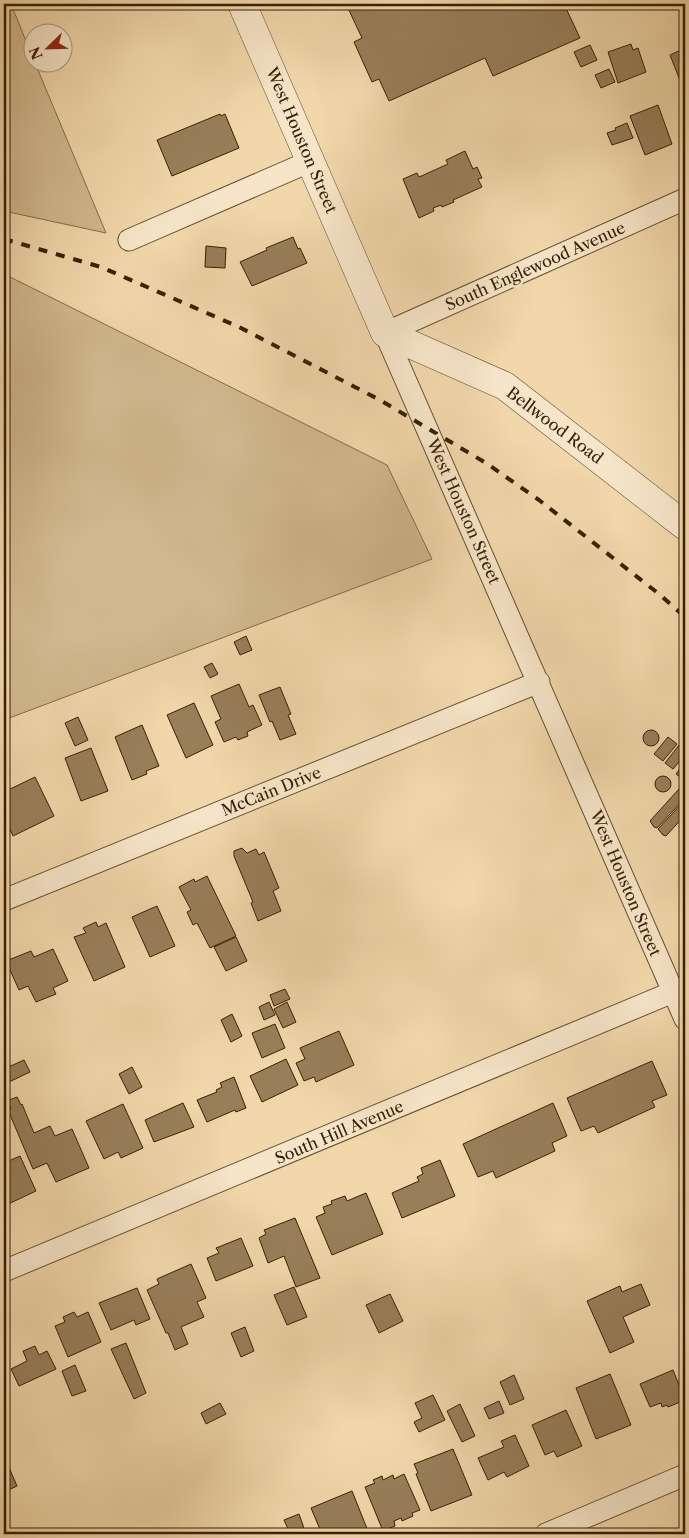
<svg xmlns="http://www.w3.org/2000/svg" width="689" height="1538" font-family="'Libre Caslon Text',serif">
	<rect width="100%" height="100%" fill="#f1d7aa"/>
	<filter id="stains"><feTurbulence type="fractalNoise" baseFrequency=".004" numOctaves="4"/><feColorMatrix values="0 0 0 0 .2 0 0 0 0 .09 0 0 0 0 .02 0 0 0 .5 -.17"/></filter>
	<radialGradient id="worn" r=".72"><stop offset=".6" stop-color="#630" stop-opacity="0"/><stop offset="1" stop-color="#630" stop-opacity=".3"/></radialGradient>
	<path fill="#d1b88e" stroke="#846c48" d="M4,4H11L32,56V62L35,63L106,233L4,211Z
		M4,274L387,465L432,559L4,720Z"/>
	<path fill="#987f5a" stroke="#372003" d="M353,4H564L580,38L493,76L485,58L389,101L379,79L372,82L354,42L362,38L347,6Z
		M631,44L633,50L638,48L646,72L618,83L608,52Z
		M590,45L597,60L581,67L574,52Z
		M685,48V87L683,88L670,55Z
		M609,69L615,82L601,88L595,75Z
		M658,105L672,144L645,155L630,116Z
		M220,114L221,116L225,114L239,148L172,176L157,140Z
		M627,123L633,138L612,145L607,133L616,130L615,128Z
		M465,151L473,169L477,167L482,178L478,179L482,187L453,200L454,202L442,207L441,205L433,208L434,211L419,218L403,179L417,173L419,177L448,164L446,160Z
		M293,237L298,249L300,248L307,263L252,286L240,262L267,250L266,248Z
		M206,246L226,248L225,268L205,267Z
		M246,636L252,650L240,655L234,642Z
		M212,663L218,674L210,678L204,667Z
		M239,684L249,707L253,705L262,725L247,732L248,736L238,740L236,737L224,742L215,722L221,719L211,696Z
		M280,687L291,714L288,715L296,734L280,740L272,721L270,722L259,695Z
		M194,703L213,745L186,758L167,715Z
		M78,717L88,740L75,746L65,723Z
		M142,725L159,766L146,771L147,774L132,780L115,737Z
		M643 738a8 8 0 1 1 16 0a8 8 0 1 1-16 0Z
		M668,737L677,744L663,761L654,754Z
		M679,745L685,751V755L673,769L665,763Z
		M91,748L108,791L81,801L65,758Z
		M685,762V779L684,780L676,774Z
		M655 784a8 8 0 1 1 16 0a8 8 0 1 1-16 0Z
		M35,777L54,816L13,836L4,815V792Z
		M679,789L685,792V798L657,828L654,827L650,821Z
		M685,800V815L666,836L663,835L658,829Z
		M242,848L247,853L256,849L259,855L264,852L279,888L273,891L281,911L258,921L251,903L253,902L234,856V851Z
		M207,876L236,936L210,948L197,923L193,925L187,912L191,910L179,887L194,879L195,882Z
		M157,906L175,946L150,957L132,917Z
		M96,922L98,927L106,923L125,967L94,981L74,937L86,933L83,928Z
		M236,937L247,961L226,971L214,947Z
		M53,949L68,981L53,988L56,994L36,1002L28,986L19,990L6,961L31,951L34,957Z
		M285,989L290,999L274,1006L270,995Z
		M269,1002L275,1015L264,1020L259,1007Z
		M287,1002L296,1022L283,1028L274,1009Z
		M232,1014L242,1036L231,1042L221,1020Z
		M275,1024L285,1048L262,1058L252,1033Z
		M339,1031L354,1065L316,1082L314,1077L304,1081L296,1063L305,1059L300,1048Z
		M286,1059L298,1085L262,1102L250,1076Z
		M24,1060L30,1072L9,1082L4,1069Z
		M652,1061L667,1095L652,1101L655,1107L598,1133L594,1126L581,1131L567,1098Z
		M132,1067L142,1087L129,1094L119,1074Z
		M234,1077L246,1108L236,1112L235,1110L207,1122L197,1100L217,1092L216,1090L222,1087L220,1083Z
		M17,1097L21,1105L22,1104L34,1133L50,1126L55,1136L72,1129L89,1168L56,1182L47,1163L33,1169L8,1110L11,1109L7,1101Z
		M183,1103L194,1127L154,1142L145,1120Z
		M553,1103L567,1136L552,1143L555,1151L496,1178L493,1171L478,1177L463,1144Z
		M123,1104L143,1148L121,1158L118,1152L104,1159L86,1121Z
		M20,1156L36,1191L4,1206V1163Z
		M440,1160L455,1196L402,1218L392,1193L419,1181L417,1177L423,1174L421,1168Z
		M366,1193L383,1234L332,1255L316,1217L325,1213L323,1207L332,1204L331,1201L345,1196L347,1201Z
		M295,1218L320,1278L296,1287L284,1256L268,1263L259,1238L266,1234L264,1230Z
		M241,1238L253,1266L216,1281L207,1258L219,1253L216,1248Z
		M191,1264L206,1298L197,1302L204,1317L181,1327L188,1344L175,1350L168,1333H166L147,1290L159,1284L157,1279Z
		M641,1284L650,1305L623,1317L634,1342L610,1353L587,1301L620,1286L622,1292Z
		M294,1287L307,1317L287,1325L274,1295Z
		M137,1288L150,1319L136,1325L134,1320L111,1330L99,1303Z
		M390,1294L403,1321L379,1333L366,1305Z
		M685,1298V1315L679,1301Z
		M74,1312L77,1317L88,1312L101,1342L68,1357L55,1326L65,1322L63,1317Z
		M245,1327L254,1351L241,1357L231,1333Z
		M126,1343L146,1393L134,1399L111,1349Z
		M35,1346L39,1355L47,1351L56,1369L19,1386L11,1369L27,1361L23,1351Z
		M75,1365L86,1391L72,1396L62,1371Z
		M673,1370L685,1400L668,1407L667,1405L662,1407L661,1403L650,1407L640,1384Z
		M610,1374L631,1425L596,1439L576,1388Z
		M514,1375L524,1399L510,1405L500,1382Z
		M433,1395L445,1420L419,1432L414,1422L422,1418L415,1403Z
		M499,1401L504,1413L489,1419L484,1408Z
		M220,1403L226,1414L206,1424L201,1413Z
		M460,1404L475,1436L462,1442L447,1411Z
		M566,1410L582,1446L557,1457L554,1451L545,1455L532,1425Z
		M515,1435L529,1466L507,1477L504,1472L488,1480L478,1458L504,1447L501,1441Z
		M453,1449L472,1495L431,1511L416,1474L418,1473L414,1464Z
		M4,1456L17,1486L4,1492Z
		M404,1474L420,1510L412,1513L413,1516L402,1521L401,1518L394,1521L395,1526L383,1531L365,1487L375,1483L373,1480L382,1476L383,1480L393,1475L394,1479Z
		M352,1491L368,1531L361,1534H322L311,1508Z
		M299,1514L306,1534H279L289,1531L284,1520Z"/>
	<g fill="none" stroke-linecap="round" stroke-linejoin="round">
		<defs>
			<path id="minor" d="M685,199L385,333L685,1019
				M129,240L311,161
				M4,900L539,682
				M4,1271L673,992
				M546,1534L685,1475"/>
			<path id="tertiary" d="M242,4L385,333L505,386L685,526"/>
		</defs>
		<use href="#minor" stroke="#664e2d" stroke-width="23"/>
		<use href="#tertiary" stroke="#664e2d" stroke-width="29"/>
		<use href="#minor" stroke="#f6e5c8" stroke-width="21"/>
		<use href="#tertiary" stroke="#f6e5c8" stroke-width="28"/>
		<path stroke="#372003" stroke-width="4" stroke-dasharray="9 9" stroke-linecap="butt" d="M4,239L101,267L239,327L380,400L486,463L539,500L659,594L685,617"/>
	</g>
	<g text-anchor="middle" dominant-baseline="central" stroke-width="5" stroke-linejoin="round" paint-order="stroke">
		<g font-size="16" fill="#372003" stroke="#f6e5c8">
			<text transform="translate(302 140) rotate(67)">West Houston Street</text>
			<text transform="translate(535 266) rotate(-24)">South Englewood Avenue</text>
			<text transform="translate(555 425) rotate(37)">Bellwood Road</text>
			<text transform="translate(464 511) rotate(66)">West Houston Street</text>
			<text transform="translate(271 791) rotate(-22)">McCain Drive</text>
			<text transform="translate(626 883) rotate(67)">West Houston Street</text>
			<text transform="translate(339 1132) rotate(-23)">South Hill Avenue</text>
		</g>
	</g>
	<rect width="689" height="1538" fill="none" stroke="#f1d7aa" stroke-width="20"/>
	<rect x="5" y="5" width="679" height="1528" fill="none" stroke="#372003" stroke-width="2.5"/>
	<rect x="10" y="10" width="669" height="1518" fill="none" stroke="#372003"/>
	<g transform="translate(48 48) rotate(247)"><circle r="24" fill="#f6e5c8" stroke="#aa9679"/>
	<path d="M0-4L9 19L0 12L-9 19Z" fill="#8f2418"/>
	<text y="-8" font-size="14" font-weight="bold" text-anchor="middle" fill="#372003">N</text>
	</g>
	<rect width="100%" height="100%" filter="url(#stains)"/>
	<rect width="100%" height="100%" fill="url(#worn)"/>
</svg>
